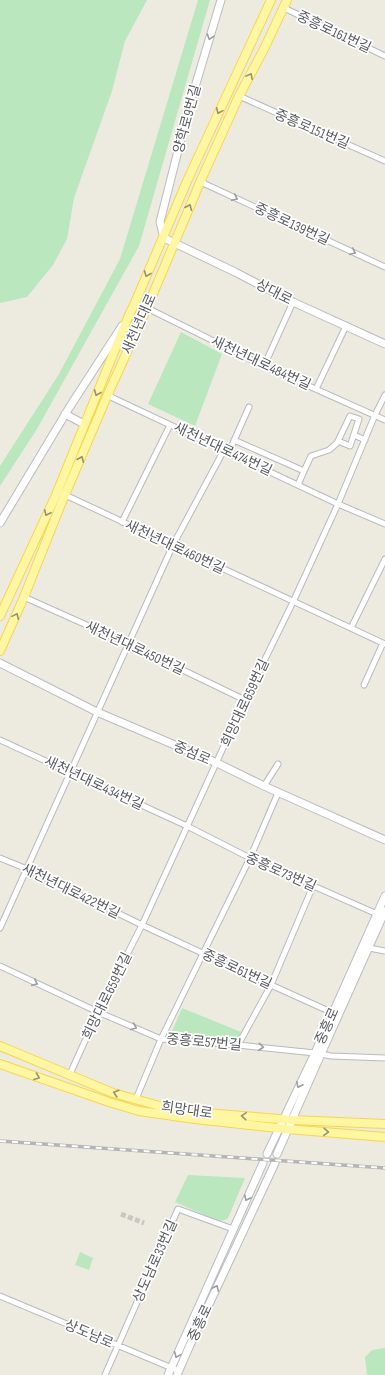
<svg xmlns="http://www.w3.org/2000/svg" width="385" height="1375" font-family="'Sofia Sans Condensed','Noto Sans KR',sans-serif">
	<rect width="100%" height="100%" fill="#edebdf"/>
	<path fill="#bae7bd" d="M0,0H147L125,41L112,91L74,198L67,239L53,265L27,297L0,303Z
		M198,0H210L139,246L37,429L0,486V466L59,374L120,259Z
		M181,332L222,354L195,426L148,404Z
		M182,1008L241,1032L237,1042L169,1038Z
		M188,1175L245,1178L228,1218L225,1220L218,1221L175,1202Z
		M80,1252L93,1258L89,1270L75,1265Z
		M385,1348V1375H367L365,1357L372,1350Z"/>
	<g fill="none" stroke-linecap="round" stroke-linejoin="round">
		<path stroke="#c8c7c0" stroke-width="5" stroke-dasharray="5 2.5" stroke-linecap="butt" d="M121,1214L144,1223"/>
		<defs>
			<path id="street" d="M284,8L385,56
				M239,96L385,161
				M201,180L205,184L385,267
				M147,308L264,366L385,420
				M264,366L293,302
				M316,389L346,326
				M108,394L113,398L338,504L385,524
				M354,435L365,440
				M234,440L304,471L311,456L329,450L337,443L350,416L359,419L350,446L338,441
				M229,452L249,407
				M298,485L304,471
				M63,494L385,644
				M122,522L170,425
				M24,597L131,645L245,700
				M351,628L385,559
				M364,685L383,643
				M0,740L187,826L250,858L377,914
				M264,786L278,764
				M0,858L27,869L142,925L271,985L333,1013
				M0,928L173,545L224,450
				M369,948L385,951
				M0,966L98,1012L161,1039L238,1045L315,1053
				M238,1045L271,985L313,886
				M321,1054L331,1056L385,1058
				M70,1074L98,1012L142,925L245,700L293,602L338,504L375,415L385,395
				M136,1099L161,1039L250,858L278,793
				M0,1296L179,1371
				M105,1375L178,1209L233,1229"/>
			<path id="secondary" d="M221,0L189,107L160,222L164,238L235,272L293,302L385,344
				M65,414L84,424
				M0,523L69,408L122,326
				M0,663L97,712L217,763L264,786L385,840
				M267,1154L315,1053L385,896
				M277,1154L321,1054L385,911
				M168,1375L263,1163
				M177,1375L190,1345L275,1163"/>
			<path id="primary" d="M0,616L56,495L129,315L134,305L188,179L271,0
				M0,651L24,597L61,504L108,394L147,308L201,180L239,96L264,49L287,0
				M0,1046L113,1093L156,1105L181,1111L292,1120L385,1124
				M0,1064L109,1102L139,1111L195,1119L287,1129L385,1137"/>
		</defs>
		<use href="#street" stroke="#b8bac0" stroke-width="7"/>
		<use href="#secondary" stroke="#b9bcc3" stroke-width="9"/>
		<use href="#primary" stroke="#f9d54c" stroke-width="10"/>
		<use href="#street" stroke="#fff" stroke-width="5"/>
		<use href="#secondary" stroke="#fff" stroke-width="7"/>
		<use href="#primary" stroke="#fff6a2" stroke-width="8"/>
		<defs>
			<path id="rail" d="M0,1141L385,1168"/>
		</defs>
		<use href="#rail" stroke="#b4b5b5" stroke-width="3.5"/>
		<use href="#rail" stroke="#fff" stroke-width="2" stroke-dasharray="6" stroke-linecap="butt"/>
	</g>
	<defs><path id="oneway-chevron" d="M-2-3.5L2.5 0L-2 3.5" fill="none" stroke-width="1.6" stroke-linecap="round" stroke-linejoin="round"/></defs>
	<g stroke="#9b9da1">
		<use href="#oneway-chevron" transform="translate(210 37) rotate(107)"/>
		<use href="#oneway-chevron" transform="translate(235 198) rotate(25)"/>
		<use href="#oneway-chevron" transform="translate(353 252) rotate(25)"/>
		<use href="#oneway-chevron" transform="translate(35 983) rotate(25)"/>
		<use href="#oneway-chevron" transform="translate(134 1027) rotate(23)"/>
		<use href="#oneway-chevron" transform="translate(261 1047) rotate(6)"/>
		<use href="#oneway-chevron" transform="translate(299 1085) rotate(116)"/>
		<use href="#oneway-chevron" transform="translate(247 1198) rotate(115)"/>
		<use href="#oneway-chevron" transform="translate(216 1288) rotate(-65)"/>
		<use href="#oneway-chevron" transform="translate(177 1355) rotate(114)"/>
	</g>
	<g stroke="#929278">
		<use href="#oneway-chevron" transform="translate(250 76) rotate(-62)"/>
		<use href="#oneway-chevron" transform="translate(219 111) rotate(114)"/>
		<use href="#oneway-chevron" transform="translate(189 207) rotate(-67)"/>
		<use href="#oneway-chevron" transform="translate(147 274) rotate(112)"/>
		<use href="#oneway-chevron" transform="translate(97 393) rotate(112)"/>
		<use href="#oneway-chevron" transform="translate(81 459) rotate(-67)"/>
		<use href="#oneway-chevron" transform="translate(47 513) rotate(115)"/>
		<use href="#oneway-chevron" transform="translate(16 616) rotate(-66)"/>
		<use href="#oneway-chevron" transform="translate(37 1077) rotate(20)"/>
		<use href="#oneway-chevron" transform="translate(116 1093) rotate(-163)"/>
		<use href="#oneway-chevron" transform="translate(244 1116) rotate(-176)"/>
		<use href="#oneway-chevron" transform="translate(326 1132) rotate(4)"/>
	</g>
	<g text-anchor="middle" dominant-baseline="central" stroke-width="3.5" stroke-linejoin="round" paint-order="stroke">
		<g font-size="14" fill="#585c62" stroke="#fff">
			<text transform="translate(334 32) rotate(25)">중흥로161번길</text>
			<text transform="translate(187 119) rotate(-75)">양학로9번길</text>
			<text transform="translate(312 129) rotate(23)">중흥로151번길</text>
			<text transform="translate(292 224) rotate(25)">중흥로139번길</text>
			<text transform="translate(274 292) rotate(27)">상대로</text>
			<text transform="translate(139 324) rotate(-66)">새천년대로</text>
			<text transform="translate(261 363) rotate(25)">새천년대로484번길</text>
			<text transform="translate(223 449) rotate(25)">새천년대로474번길</text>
			<text transform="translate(175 547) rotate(25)">새천년대로460번길</text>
			<text transform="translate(135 648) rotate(25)">새천년대로450번길</text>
			<text transform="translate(245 703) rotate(-65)">희망대로659번길</text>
			<text transform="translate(192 753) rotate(23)">중섬로</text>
			<text transform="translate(94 783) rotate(25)">새천년대로434번길</text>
			<text transform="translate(281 872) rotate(24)">중흥로73번길</text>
			<text transform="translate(71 891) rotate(26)">새천년대로422번길</text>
			<text transform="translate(237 969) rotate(25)">중흥로61번길</text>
			<text transform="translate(107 996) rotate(-64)">희망대로659번길</text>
			<text transform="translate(327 1026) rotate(-66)">중흥로</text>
			<text transform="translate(204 1042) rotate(5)">중흥로57번길</text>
			<text transform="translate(187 1110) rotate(8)">희망대로</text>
			<text transform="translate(155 1261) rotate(-66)">상도남로33번길</text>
			<text transform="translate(200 1323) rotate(-65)">중흥로</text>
			<text transform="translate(89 1334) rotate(23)">상도남로</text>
		</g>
	</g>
</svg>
